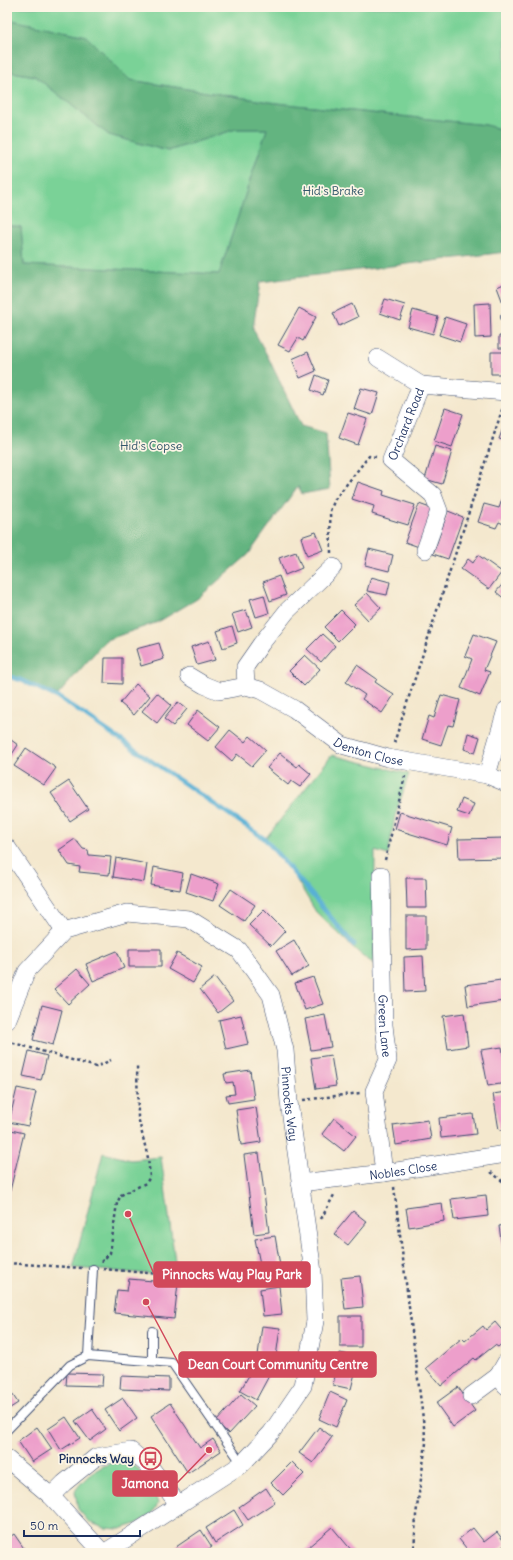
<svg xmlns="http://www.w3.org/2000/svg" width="513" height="1560" font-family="Delius,sans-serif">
	<rect width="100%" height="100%" fill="#fcf5e5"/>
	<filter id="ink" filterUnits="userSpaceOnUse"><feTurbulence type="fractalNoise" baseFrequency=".025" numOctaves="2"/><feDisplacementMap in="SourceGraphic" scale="8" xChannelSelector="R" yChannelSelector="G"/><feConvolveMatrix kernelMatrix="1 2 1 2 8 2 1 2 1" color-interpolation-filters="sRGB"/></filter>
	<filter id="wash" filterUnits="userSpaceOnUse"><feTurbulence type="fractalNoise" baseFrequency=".012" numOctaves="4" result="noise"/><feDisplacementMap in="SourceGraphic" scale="16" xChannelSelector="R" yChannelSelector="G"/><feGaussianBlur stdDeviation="0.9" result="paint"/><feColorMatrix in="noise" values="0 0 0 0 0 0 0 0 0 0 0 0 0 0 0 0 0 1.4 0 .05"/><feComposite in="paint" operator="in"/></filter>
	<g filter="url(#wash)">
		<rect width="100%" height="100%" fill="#f4e8ce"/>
		<path fill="#7ad297" stroke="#4a807a" d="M7,7H506V131L486,125L276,103L130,80L86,36L7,19Z
			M7,71L35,76L109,135L168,151L236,129H267L219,274L24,265L21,227L7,225Z
			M332,755L409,774L395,816L388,855L375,851L374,964L358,952L316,912L289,867L265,839Z
			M103,1153L131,1160L161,1157L177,1276L73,1268Z
			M111,1463H124L136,1467L154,1490L158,1504L152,1514L136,1524L120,1529L104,1528L89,1522L78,1509L75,1491C85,1477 95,1469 111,1463Z"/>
		<path fill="#63b480" stroke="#3f726f" d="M7,19L86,36L130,80L276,103L486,125L506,131V252L260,282L253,329L268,357L301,426L326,433L330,489L302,494L298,486L248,555L197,599L158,622L106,640L58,695L21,680L7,676V225L21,227L24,265L219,274L267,129H236L168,151L109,135L35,76L7,71Z"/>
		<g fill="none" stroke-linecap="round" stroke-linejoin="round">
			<path stroke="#58b0d5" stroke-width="4.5" d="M7,676L21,680L61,699L265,839L354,945"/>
		</g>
		<g id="blocks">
			<path fill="#ed9fcb" d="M506,283V302L503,303L497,287Z
				M385,299L405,305L400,320L380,313Z
				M490,303L491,337L475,338L474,304Z
				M352,304L358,317L339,326L333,313Z
				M299,308L316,317L303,341L298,338L290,351L278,345Z
				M413,310L438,317L433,334L408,327Z
				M445,317L466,324L460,342L439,335Z
				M499,336H506V348H499Z
				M308,352L316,371L300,378L292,359Z
				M491,352H506V374H491Z
				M316,375L328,380L323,395L311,390Z
				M361,388L379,393L372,415L354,409Z
				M445,408L463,414L452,447L434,441Z
				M348,413L367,419L358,445L339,438Z
				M506,420V441L499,439Z
				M435,446L452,451L442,484L425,479Z
				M358,482L384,491L383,495L415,505L408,525L372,514L374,506L352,499Z
				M506,489V525L499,522L496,528L478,522L484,504L499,508Z
				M419,504L433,509L419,547L405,542Z
				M448,511L463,517L448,559L433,554Z
				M316,532L323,550L307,556L301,537Z
				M369,549L393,555L389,571L365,565Z
				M296,552L302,568L285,575L279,558Z
				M478,555L502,572L489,589L461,569L468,559L473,563Z
				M279,576L286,595L270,601L263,582Z
				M371,577L390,582L387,595L367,591Z
				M506,580V600L496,592Z
				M367,593L381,608L368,620L354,605Z
				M264,595L269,613L256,617L250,599Z
				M246,610L252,627L238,632L232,614Z
				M341,610L355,624L338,641L324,627Z
				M232,626L237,643L223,648L217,631Z
				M322,634L335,646L321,662L307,649Z
				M474,634L496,642L484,670L490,672L480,696L461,688L472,659L465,656Z
				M209,641L215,660L197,665L191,647Z
				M159,643L164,659L141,666L136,649Z
				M305,655L320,669L304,686L289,671Z
				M105,658H122V684L104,683Z
				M357,665L377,679L375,682L394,695L382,713L362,699L365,695L346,682Z
				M136,684L150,696L134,715L120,703Z
				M157,693L171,705L157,723L142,711Z
				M441,695L460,700L453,726L448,725L441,745L422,739L429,716L434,718Z
				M178,702L187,709L173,726L164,719Z
				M198,710L220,727L208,741L187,725Z
				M230,730L245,742L250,736L266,750L252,766L237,754L232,761L216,747Z
				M468,733L480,737L475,753L464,749Z
				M7,737L18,745L7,762Z
				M26,748L56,768L44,785L14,766Z
				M280,753L297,767L299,764L311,774L300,787L291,781L288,785L267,768Z
				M69,781L88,809L70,821L51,793Z
				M462,799L474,804L469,816L457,812Z
				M400,812L452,828L447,845L395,829Z
				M506,838V858L459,859L458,839Z
				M75,839L83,849L88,850L89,855L111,857L109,875L79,872L80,867L69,865L59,850Z
				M116,858L147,864L144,882L113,877Z
				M154,867L183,873L180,890L151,885Z
				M191,874L219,884L213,901L186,892Z
				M406,878H426L427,908H407Z
				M231,889L255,905L244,921L220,905Z
				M264,910L285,931L271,946L249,925Z
				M406,916H426V949L406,950Z
				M294,940L309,966L292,976L276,951Z
				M129,949H161V967H129Z
				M117,951L124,968L93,981L86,964Z
				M177,953L202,967L193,983L168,969Z
				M423,956L425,991L405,992L404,957Z
				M77,969L90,984L68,1004L54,989Z
				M215,977L233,1001L218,1013L200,989Z
				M313,977L323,1004L305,1010L295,983Z
				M501,980L504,1001L468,1006L465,985Z
				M42,1005L62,1010L53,1045L33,1040Z
				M464,1013L468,1046L448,1049L443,1016Z
				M241,1015L248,1044L226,1049L219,1020Z
				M325,1015L331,1047L311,1050L305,1019Z
				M502,1047L506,1071V1083L488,1086L481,1050Z
				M29,1051L47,1056L41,1080L23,1076Z
				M331,1055L336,1086L316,1089L311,1058Z
				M250,1070L254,1099L228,1103L226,1095L235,1094L233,1082L226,1083L224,1074Z
				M17,1088L36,1092L28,1126L9,1122Z
				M506,1092V1129L499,1130L493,1094Z
				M256,1107L261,1142L241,1145L236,1110Z
				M473,1114L476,1134L441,1138L439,1118Z
				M334,1118L356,1136L344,1151L322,1134Z
				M428,1120L431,1139L396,1145L393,1125Z
				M7,1129L24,1133L8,1199H7Z
				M259,1153L269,1232L254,1234L244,1155Z
				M486,1195L488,1216L454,1220L451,1199Z
				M442,1203L444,1221L409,1227L406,1208Z
				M353,1211L367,1222L348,1245L334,1234Z
				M506,1225V1246L502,1247L499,1226Z
				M275,1236L281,1271L262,1274L255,1239Z
				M360,1276L363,1307L345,1309L341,1278Z
				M129,1279L178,1283L174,1319L114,1313L117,1290L127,1291Z
				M279,1286L282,1314L263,1316L260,1289Z
				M340,1316H361V1347H340Z
				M495,1322L506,1335V1340L498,1347L495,1345L476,1360L474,1358L441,1386L426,1368L462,1338L465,1341L483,1326L486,1330Z
				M262,1326L280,1328L276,1357L258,1355Z
				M340,1353L359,1357L351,1389L333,1385Z
				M256,1363L271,1372L256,1400L240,1391Z
				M67,1373L103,1374L102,1386L66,1385Z
				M121,1376L169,1378V1391L120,1389Z
				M7,1386L18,1403L7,1410Z
				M458,1387L475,1411L453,1427L436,1403Z
				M330,1392L347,1400L336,1427L319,1419Z
				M241,1394L255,1406L229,1434L216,1422Z
				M123,1398L137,1418L119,1431L105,1410Z
				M170,1403L200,1448L213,1439L221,1451L188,1473L151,1416Z
				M92,1409L106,1429L90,1441L75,1421Z
				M66,1417L80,1438L61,1450L48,1429Z
				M37,1427L52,1449L32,1462L18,1441Z
				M319,1427L332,1437L313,1463L299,1453Z
				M292,1462L304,1474L283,1495L271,1483Z
				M266,1488L275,1502L248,1520L239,1507Z
				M234,1510L243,1525L215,1543L206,1528Z
				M332,1527L353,1552L352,1553H301Z
				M473,1528L484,1542L497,1532L506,1544L495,1553H470L459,1539Z
				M201,1530L212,1547L202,1553H180L176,1547Z
				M14,1534L23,1547L27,1553H7V1539Z"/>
		</g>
	</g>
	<g filter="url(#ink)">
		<use href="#blocks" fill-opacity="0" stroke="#3c4b6f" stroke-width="1"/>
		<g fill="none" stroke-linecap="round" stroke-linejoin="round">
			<defs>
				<path id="service" d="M505,317H506
					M88,1356L93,1269
					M152,1361V1331
					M7,1430L70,1365L88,1356L172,1363L242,1464"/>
				<g id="minor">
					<path d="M378,358L421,385"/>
					<path id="s1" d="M425,550L439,511L433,495L391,460L421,385L506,392"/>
					<path id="s2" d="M189,676L204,685L219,691L246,686L260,690L294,709L342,745L388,758L487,775L506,783"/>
					<path d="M246,686L245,667L261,644L287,611L333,567"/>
					<path d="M487,775L506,710"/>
					<path d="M7,847L64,931"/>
					<path id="s3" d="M381,875L384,1025L388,1060L374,1091L384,1173"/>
					<path id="s4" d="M7,1021L27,971L64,931L127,913L189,919L239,950L271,995L285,1050L289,1102L313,1272L315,1321L303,1386L271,1433L242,1464L104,1553"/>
					<path id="s5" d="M300,1183L384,1173L506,1154"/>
					<path d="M498,1376L506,1362"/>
					<path d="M471,1396L498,1376L506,1386"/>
					<path d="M7,1459L51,1496L103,1553"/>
					<path d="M51,1496L64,1483L96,1457L131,1451L151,1468L179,1505"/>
				</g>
			</defs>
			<use href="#service" stroke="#3c4b6f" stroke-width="10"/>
			<use href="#minor" stroke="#3c4b6f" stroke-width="18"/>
			<path stroke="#3c4b6f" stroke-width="2.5" stroke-dasharray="3 3" stroke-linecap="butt" d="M331,553L330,511L335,499L369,456L376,457
				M394,743L503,407
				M385,860L405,776
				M7,1041L96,1067L111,1060
				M303,1100L360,1093
				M491,1172L506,1184
				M394,1187L426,1443L416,1515L414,1553
				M321,1219L334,1195
				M101,1262L110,1253L117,1203L121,1195L146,1183L150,1177L148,1158L138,1117L137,1064
				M7,1263L82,1268
				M103,1269L250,1282L297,1275"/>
			<use href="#service" stroke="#fff" stroke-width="8"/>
			<use href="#minor" stroke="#fff" stroke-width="17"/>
		</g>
	</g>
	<defs>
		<symbol id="bus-ring" viewBox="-11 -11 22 22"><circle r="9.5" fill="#fcf5e5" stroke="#d1495b" stroke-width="1.5"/><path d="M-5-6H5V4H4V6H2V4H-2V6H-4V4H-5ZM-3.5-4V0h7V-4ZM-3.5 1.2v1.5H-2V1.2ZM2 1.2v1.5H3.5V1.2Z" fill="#d1495b"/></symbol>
	</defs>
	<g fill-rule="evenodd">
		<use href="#bus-ring" x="138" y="1446" width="25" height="25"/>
	</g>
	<g text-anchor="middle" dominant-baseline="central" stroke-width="3.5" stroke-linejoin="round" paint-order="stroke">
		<g font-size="12" fill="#33586c" stroke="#fcf5e5">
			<text x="333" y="190">Hid's Brake</text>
			<text x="151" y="445">Hid's Copse</text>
		</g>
		<g font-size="12" fill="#1b2f5e" stroke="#fcf5e5">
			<text stroke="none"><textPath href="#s1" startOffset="152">Orchard Road</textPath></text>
			<text stroke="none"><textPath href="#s2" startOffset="202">Denton Close</textPath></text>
			<text stroke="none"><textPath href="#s3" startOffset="151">Green Lane</textPath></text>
			<text stroke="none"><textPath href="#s4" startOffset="461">Pinnocks Way</textPath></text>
			<text stroke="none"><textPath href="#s5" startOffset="104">Nobles Close</textPath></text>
		</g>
		<g font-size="12" font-weight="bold" fill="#1b2f5e" stroke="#fcf5e5" text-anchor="end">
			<text x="134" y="1458">Pinnocks Way</text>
		</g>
	</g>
	<path fill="none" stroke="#d1495b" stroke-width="1.5" d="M128 1214L154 1274M146 1302L179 1364M209 1450L177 1483"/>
	<g fill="#d1495b" stroke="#fcf5e5" stroke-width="1.5">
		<circle cx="128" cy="1214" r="4"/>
		<circle cx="146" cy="1302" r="4"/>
		<circle cx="209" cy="1450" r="4"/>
	</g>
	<g fill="#d1495b" stroke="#d1495b" stroke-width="1.5">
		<rect x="154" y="1262" width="156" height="25" rx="4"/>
		<rect x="179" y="1352" width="197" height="25" rx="4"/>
		<rect x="113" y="1471" width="64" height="25" rx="4"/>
	</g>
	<g font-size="13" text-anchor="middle" font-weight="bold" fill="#fff">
		<text x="232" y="1279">Pinnocks Way Play Park</text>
		<text x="278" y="1369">Dean Court Community Centre</text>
		<text x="145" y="1488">Jamona</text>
	</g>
	<rect width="513" height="1560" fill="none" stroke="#fcf5e5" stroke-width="24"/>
	<path d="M24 1530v6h116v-6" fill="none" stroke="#1b2f5e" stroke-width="2"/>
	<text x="30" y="1530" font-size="12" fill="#1b2f5e" stroke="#fcf5e5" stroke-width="3" paint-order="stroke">50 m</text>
</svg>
